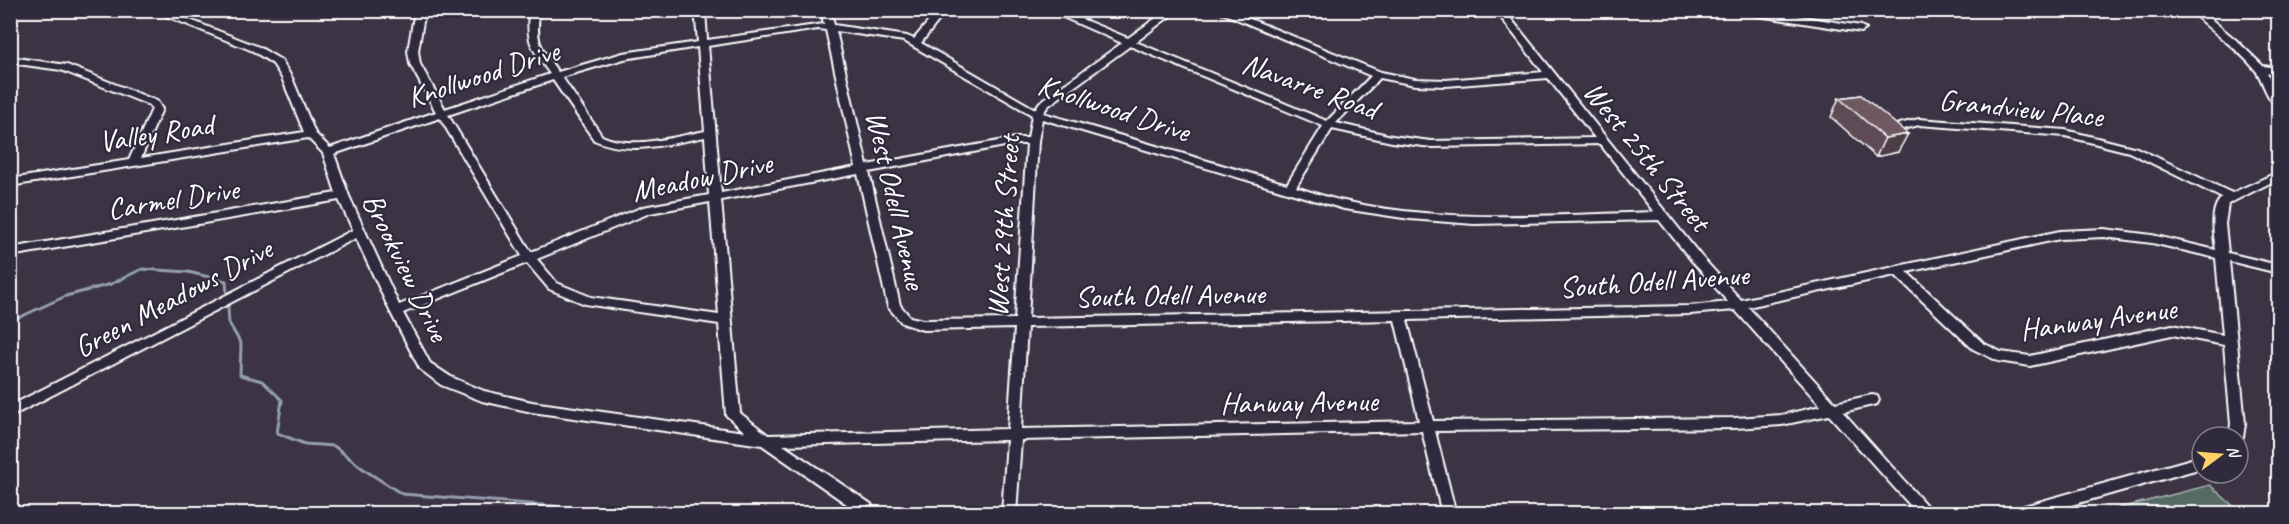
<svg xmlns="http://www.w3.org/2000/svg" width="2289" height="524" font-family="Caveat,sans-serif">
	<rect width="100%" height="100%" fill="#3c3344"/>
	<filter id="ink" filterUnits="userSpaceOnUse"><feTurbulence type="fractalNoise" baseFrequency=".0167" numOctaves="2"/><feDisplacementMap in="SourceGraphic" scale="12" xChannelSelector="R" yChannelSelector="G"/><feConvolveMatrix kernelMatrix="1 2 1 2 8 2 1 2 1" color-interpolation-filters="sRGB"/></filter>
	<g filter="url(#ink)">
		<path fill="#566b65" stroke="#aab5b2" stroke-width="1.5" d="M2210,485L2241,513L2116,514L2112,510Z"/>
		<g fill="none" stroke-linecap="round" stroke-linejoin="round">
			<path stroke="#95a0af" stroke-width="3" d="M10,314L18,318L66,296L111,284L142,269L188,272L226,281L229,323L241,344L240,375L262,381L282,400L277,433L305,444L334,446L366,471L402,494L554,506L592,514
				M644,514L678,509L715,514"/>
			<defs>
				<path id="minor" d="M151,10H165L259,47L281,60L292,78L315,133L330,148L436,112L410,64L408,51L415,10H425L418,51L420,64L445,109L550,74C532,48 526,44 529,10H539C536,44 539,45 558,72L623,53L698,42L695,10H705L707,40L824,24L821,10H831L834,25L907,36L914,39L938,10H947L921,43L1035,109L1040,102L1122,43L1047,10H1060L1128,38L1167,10H1178L1136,42L1327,121L1371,76L1215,10H1228L1381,72L1415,79L1446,80L1543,72L1495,10H1504L1700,255L1741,300L2060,231L2104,229L2152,235L2216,250C2214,236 2209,207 2222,198L2129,152L2065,136L1919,125L1900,130L1895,127L1896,125L1919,119L2065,130L2137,148L2232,193L2278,172V179L2228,204L2225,224L2228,253L2278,265V273L2229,261L2245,424L2243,437L2238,442V437H2229L2231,424L2224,345L2172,335L2030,366L1998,361L1973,349L1895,275L1748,307L1835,403L1872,395L1877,396L1879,400L1877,404L1843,412L1934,514H1918L1829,415L1782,425L1735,428L1435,431L1456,514H1442L1422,431L1021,440L1016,514H1002L1007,440L783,445L871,504L876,514H861L762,445L532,412L482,401L441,385L420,369L390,311L356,238L10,417V406L353,230L339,200L10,256V248L336,193L323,153L308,138L10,186V179L129,160L152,109L149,105L61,70L10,63V57L67,65L157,101L162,109L141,158L304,132L282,78L273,64L253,51ZM818,29L826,30L856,167L721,193L708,46ZM836,31L904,41L1032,115L1028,138H1015L867,165ZM1130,46L1323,126L1287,184L1043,113L1048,106ZM698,47L705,131C672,137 634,150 602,136L562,77L624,59ZM1380,78L1415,85L1446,86L1548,78L1595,138L1431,141L1392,136L1336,123ZM553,80L594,140C630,156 668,144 705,137L709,195L643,207L531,252L448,115ZM440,118L522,256L399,305L349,196L334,154ZM1042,119L1344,209L1410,219L1474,224L1659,220L1692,261L1728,302L1690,306L1028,318L1038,141ZM1332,129L1392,142L1431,147L1600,144L1654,212C1551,215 1445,224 1344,201C1328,198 1312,192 1296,187ZM1015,144H1027L1015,319L923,320L910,317L900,305L869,172ZM858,174L888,307L902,323L923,330L1015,328L1008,429L768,435L740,413L721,200ZM710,202L719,315L591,297L557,283L537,259L650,213ZM2104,237L2152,243L2216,258L2223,335L2172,325L2030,356L2001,352L1983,343L1907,272L2060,239ZM527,263L549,289L585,304L719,324L726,415L745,432L532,402L484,391L451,377L430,363L403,313ZM1735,310L1821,406L1782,415L1735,418L1433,421L1407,320L1690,314ZM1395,320L1419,421L1021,429L1027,327Z
					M1405,10H1431C1425,14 1411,14 1405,10Z
					M1735,10H1760L1861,26L1866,29L1861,32L1739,13Z
					M2190,10H2200L2236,40L2263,66L2278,68V74L2267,73L2278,94V105C2267,102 2263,80 2256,71C2238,47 2210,32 2190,10Z
					M2202,456V468L2040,514H2010L2012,510L2017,508Z"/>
			</defs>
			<use href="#minor" stroke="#fff" stroke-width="4"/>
			<use href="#minor" fill="#2f2a3d" fill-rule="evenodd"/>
		</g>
		<path fill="#5f4c54" stroke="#fff" stroke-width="1.5" d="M1861,95L1898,152L1876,157L1831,117L1839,98Z"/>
		<path fill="#4e3e45" stroke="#fff" stroke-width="1.5" d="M1908,134L1898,152L1876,157L1885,138Z"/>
		<path fill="#6f5862" stroke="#fff" stroke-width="1.5" d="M1861,95L1908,134L1885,138L1839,98Z"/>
	</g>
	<g text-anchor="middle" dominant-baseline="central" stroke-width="4.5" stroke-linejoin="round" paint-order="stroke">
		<g font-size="30" fill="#fff" stroke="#2f2a3d">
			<text transform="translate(483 74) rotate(-18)">Knollwood Drive</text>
			<text transform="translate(1310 86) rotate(20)">Navarre Road</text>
			<text transform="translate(1114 108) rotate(18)">Knollwood Drive</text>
			<text transform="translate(2021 108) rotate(6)">Grandview Place</text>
			<text transform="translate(156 133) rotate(-9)">Valley Road</text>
			<text transform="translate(1647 156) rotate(51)">West 25th Street</text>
			<text transform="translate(702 177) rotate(-12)">Meadow Drive</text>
			<text transform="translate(173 199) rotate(-9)">Carmel Drive</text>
			<text transform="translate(896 200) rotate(77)">West Odell Avenue</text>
			<text transform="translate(1003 226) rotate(-86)">West 29th Street</text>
			<text transform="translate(406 267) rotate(64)">Brookview Drive</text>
			<text transform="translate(1654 281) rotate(-4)">South Odell Avenue</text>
			<text transform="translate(1170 295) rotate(-1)">South Odell Avenue</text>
			<text transform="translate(173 298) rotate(-28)">Green Meadows Drive</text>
			<text transform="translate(2098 319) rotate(-8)">Hanway Avenue</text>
			<text transform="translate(1299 402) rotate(-1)">Hanway Avenue</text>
		</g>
	</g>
	<rect width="2289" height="524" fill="none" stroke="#2f2a3d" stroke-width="36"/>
	<rect x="18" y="18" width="2253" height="488" fill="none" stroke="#fff" stroke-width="2" filter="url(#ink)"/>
	<g transform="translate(2220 455) rotate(74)"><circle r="28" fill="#2f2a3d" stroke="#827f8b" stroke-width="1.5"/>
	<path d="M0-4.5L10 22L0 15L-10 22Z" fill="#ffd166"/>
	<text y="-9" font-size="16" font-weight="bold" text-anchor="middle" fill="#ffffff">N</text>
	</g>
</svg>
